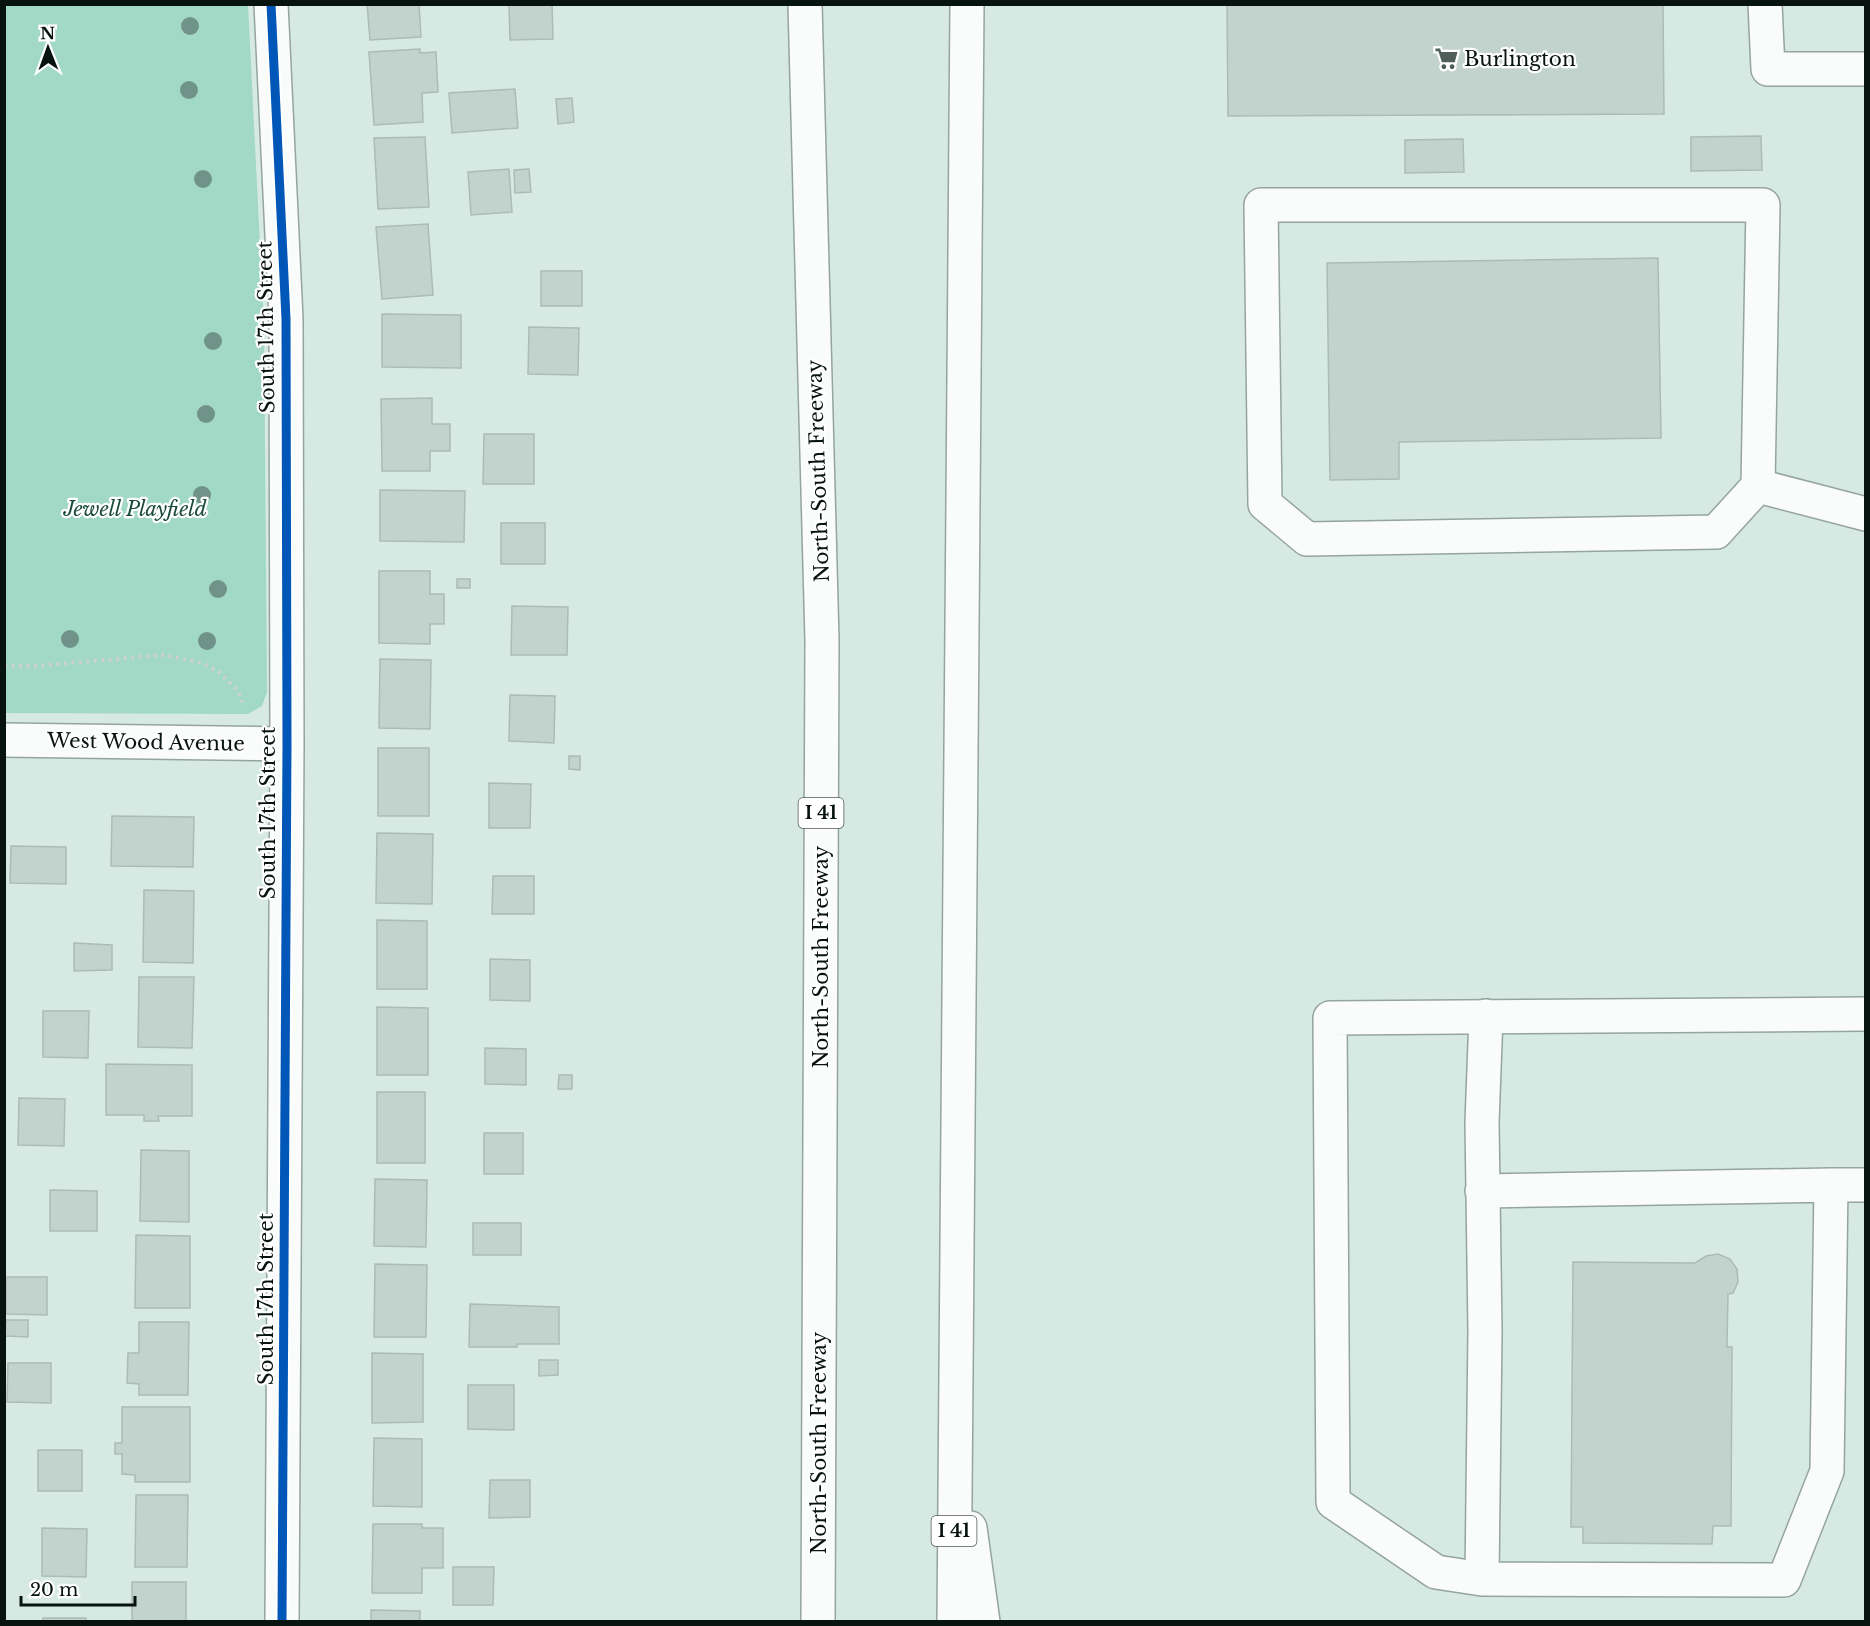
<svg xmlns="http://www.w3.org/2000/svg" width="1870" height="1626" font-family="'Libre Baskerville',serif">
	<rect width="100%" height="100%" fill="#d6eae3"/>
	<path fill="#a2d8c6" d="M5,4L248,5L264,325L267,692L262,706L248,714L5,713Z"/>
	<path fill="#c2d2cc" stroke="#acbbb5" stroke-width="1.5" d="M367,4H419L421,37L370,40Z
		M509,4H552L553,39L510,40Z
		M1227,4H1663L1664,114L1228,116Z
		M420,49V53L436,52L438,92L422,93L423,122L374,125L369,52Z
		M515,89L518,128L452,133L449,93Z
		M572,98L574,122L558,124L556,99Z
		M1761,136L1762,170L1691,171V137Z
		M425,137L429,207L378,209L374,138Z
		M1463,139L1464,172L1405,173V140Z
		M509,169L512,212L471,215L468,172Z
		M529,169L531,192L515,193L514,170Z
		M428,224L433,295L382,299L376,227Z
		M1658,258L1661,438L1399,442V479L1330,480L1327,263Z
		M541,271H582V306H541Z
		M382,314L461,315V368L382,367Z
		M529,327L579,328L578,375L528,374Z
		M432,398V424H450V451H430V471H382L381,399Z
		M484,434H534V484H483Z
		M380,490L465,491L464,542L380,541Z
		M501,523H545V564H501Z
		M379,571H430V594H444V624H430V644L379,643Z
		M457,579H470V588H457Z
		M512,606L568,607L567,655H511Z
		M380,659L431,660L430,729L379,728Z
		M510,695L555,696L554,743L509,741Z
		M378,748H429V816H378Z
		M569,756H580V770L569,769Z
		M489,783L531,784L530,828H489Z
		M112,816L194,817L193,867L111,866Z
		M377,833L433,834L432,904L376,903Z
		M11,846L66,847V884L10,883Z
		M493,876H534V914H492Z
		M144,890L194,891L193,963L143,962Z
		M377,920L427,921V989H377Z
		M74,943L112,945V970L74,971Z
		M490,959L530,960V1001L490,1000Z
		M139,977H194L192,1048L138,1047Z
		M377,1007L428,1008V1075H377Z
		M43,1011H89L88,1058L43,1057Z
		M485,1048L526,1049V1085L485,1084Z
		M106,1064L192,1065V1116H158L159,1121H144V1115H106Z
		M559,1075H572V1089H558Z
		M377,1092H425V1163H377Z
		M19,1098L65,1099L64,1146L18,1145Z
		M484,1133H523V1174H484Z
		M141,1150L189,1151V1222L140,1221Z
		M375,1179L427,1180L426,1247L374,1246Z
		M50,1190L97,1191V1231H50Z
		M473,1223H521V1255H473Z
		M136,1235L190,1236V1308H135Z
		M1718,1254L1730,1259L1737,1269L1738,1282L1733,1293L1728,1294L1727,1347H1732L1731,1526H1713L1712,1544L1583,1543V1527H1571L1573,1262L1695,1263L1706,1256Z
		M375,1264L427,1265L426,1337H374Z
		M6,1277H47V1315L6,1314Z
		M470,1304L559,1307V1344H517V1347H469Z
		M6,1320H28V1337L5,1336Z
		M139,1322H189L188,1395H139V1384L127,1383L128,1353H139Z
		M372,1353L423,1354V1422L372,1423Z
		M539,1360H558V1375L539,1376Z
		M8,1363H51V1403L7,1402Z
		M468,1385H514V1430L468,1429Z
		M122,1407H190V1482H135V1475L122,1474V1454H115V1443H122Z
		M374,1438L422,1439V1507L373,1506Z
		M38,1450H82V1491H38Z
		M490,1480H530V1517L489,1518Z
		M136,1495H188L187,1567H135Z
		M373,1524H422V1528H443V1568H422V1593H372Z
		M42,1528L87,1529L86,1577L42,1576Z
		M453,1567H494L493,1605H453Z
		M132,1582H186V1622H132Z
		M371,1610L420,1611V1622H371Z
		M43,1618H86V1622H43Z"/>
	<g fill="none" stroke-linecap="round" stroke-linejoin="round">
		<defs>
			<path id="minor" d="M271,4L286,319L287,744L282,1622
				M1765,4L1768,69H1866
				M1261,205H1763L1758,486L1716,532L1307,539L1265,504Z
				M1758,486L1866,514
				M4,740L287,744
				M1866,1014L1330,1018L1333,1502L1436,1572L1482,1579L1784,1580L1827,1471L1831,1185H1866
				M1482,1191L1831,1185
				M1482,1579L1485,1331L1482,1123L1486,1016"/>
			<path id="highway" d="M805,4L822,640L818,1622
				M970,1528L983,1622
				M954,1622L967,4"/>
		</defs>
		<use href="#minor" stroke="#95a49e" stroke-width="36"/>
		<use href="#highway" stroke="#95a49e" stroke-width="36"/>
		<path stroke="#cbd1cf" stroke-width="4" stroke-dasharray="3 4.5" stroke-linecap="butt" d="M4,666H35L163,655L202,663L219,672L239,692L243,707"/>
		<use href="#minor" stroke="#f9fcfb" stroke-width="33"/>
		<use href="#highway" stroke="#f9fcfb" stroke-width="33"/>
		<defs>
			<path id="cycleway" d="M271,4L286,319L287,744L282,1622"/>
		</defs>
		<use href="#cycleway" stroke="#fff" stroke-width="13"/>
		<use href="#cycleway" stroke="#0057b8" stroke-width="9"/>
	</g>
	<g fill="#6f9388">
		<circle cx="190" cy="26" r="9"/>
		<circle cx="189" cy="90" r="9"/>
		<circle cx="203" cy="179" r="9"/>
		<circle cx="213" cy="341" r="9"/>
		<circle cx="206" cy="414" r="9"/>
		<circle cx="202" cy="495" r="9"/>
		<circle cx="218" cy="589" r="9"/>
		<circle cx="70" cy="639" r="9"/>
		<circle cx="207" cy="641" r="9"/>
	</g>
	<defs>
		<symbol id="supermarket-bare" viewBox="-9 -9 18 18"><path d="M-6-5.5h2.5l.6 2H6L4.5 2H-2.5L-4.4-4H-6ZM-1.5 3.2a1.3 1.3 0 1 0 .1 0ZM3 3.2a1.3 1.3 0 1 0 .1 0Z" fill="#4f5e59" stroke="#fff" stroke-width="2.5" paint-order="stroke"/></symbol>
	</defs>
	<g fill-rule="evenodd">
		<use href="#supermarket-bare" x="1430" y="42" width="33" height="33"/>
	</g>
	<g text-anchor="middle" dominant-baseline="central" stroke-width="4.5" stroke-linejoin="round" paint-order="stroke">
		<g fill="#fff" stroke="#515a56" stroke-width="1.5">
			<rect x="798.5" y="798" width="45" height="30" rx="4.5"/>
			<rect x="931.5" y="1516" width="45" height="30" rx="4.5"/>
		</g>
		<g font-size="18" font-weight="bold" fill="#06130e">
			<text x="821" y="813">I 41</text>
			<text x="954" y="1531">I 41</text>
		</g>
		<g font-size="20" fill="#06130e" stroke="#fff" text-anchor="start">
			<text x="1464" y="59">Burlington</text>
		</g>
		<g font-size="20" fill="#06130e" stroke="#fff">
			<text transform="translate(266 327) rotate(-91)">South 17th Street</text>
			<text transform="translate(818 471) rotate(-92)">North-South Freeway</text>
			<text transform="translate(146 742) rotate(1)">West Wood Avenue</text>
			<text transform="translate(268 813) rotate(-90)">South 17th Street</text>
			<text transform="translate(821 957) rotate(-90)">North-South Freeway</text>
			<text transform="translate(266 1299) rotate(-90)">South 17th Street</text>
			<text transform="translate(819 1443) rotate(-90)">North-South Freeway</text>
		</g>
		<g font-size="20" font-style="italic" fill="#1b4b3d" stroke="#fff">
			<text x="135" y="509">Jewell Playfield</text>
		</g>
	</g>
	<rect width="1870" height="1626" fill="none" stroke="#06130e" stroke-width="12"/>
	<g transform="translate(48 48) rotate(359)" stroke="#ffffff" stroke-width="4.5" paint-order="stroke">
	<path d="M0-4.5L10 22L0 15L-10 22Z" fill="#06130e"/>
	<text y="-9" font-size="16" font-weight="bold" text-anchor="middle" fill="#06130e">N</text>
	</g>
	<path d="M21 1596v9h114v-9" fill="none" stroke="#06130e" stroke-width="3"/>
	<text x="30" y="1596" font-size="18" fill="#06130e" stroke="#ffffff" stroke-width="4.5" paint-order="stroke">20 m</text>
</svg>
